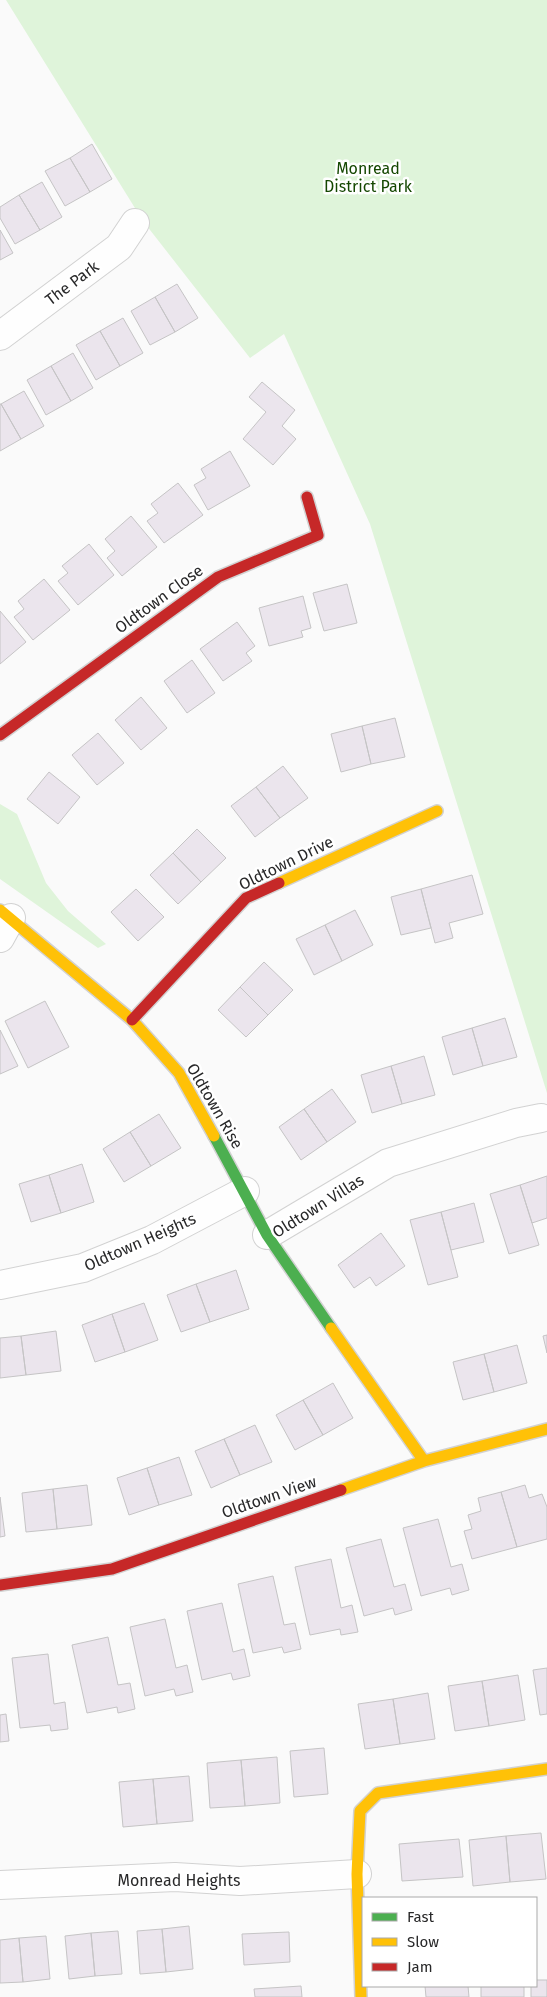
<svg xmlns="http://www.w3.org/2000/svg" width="547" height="1997" font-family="'Fira Sans',sans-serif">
	<rect width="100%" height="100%" fill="#fafafa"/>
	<path fill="#dff4da" d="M6,0H547V1093L370,524L284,334L250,358L143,221Z
		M0,804L17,814L46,883L68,911L106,944L98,948L0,879Z"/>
	<path fill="#ebe5ed" stroke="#c5c4c5" d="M92,144L112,179L90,192L70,158Z
		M70,158L90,192L65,206L45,171Z
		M42,182L62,217L40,230L19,195Z
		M19,195L40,230L15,244L0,218V207Z
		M0,230L13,253L0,260Z
		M177,284L198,318L175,332L155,297Z
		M155,297L175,332L150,345L131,311Z
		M123,318L143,353L120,366L100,331Z
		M100,331L120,366L96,380L76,345Z
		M73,353L93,388L71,401L51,366Z
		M51,366L71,401L46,415L27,380Z
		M262,382L295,410L282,426L296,439L273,465L243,439L266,412L249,397Z
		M24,391L44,426L21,439L1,404Z
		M0,404H1L21,439L0,451Z
		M230,451L250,486L208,510L194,485L206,478L201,469Z
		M178,483L203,515L164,543L147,521L158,513L151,504Z
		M131,516L157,547L122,576L107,558L115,551L105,539Z
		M89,544L114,575L78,605L58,581L68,573L62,566Z
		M44,579L70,610L33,640L14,617L24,609L18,601Z
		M347,584L357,623L324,631L313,593Z
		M303,596L311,628L301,631L303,637L269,646L259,608Z
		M0,611L26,642L0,664Z
		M237,622L255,646L246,653L252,661L223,681L200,649Z
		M192,660L215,693L187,713L164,681Z
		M141,697L167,728L141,750L115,720Z
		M395,718L405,757L371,764L362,726Z
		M362,726L371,764L341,772L331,734Z
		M98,733L124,763L97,785L72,755Z
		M283,766L308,798L280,818L256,787Z
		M49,772L80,797L58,824L27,799Z
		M256,787L280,818L255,837L231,806Z
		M197,829L226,858L201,882L173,853Z
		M173,853L201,882L178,904L150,875Z
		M472,875L483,914L449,923L453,938L435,943L421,889Z
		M136,889L164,917L138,941L111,912Z
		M421,889L431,928L401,935L391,897Z
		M355,910L373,945L342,961L325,925Z
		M325,925L342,961L314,975L296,939Z
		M264,962L293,990L268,1015L240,987Z
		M240,987L268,1015L246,1037L218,1010Z
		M45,1001L69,1047L28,1068L5,1021Z
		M505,1018L517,1057L483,1066L472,1028Z
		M472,1028L483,1066L453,1075L442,1037Z
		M0,1030L18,1066L0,1074Z
		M424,1056L435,1095L402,1104L391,1066Z
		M391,1066L402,1104L372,1113L361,1075Z
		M332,1089L356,1122L327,1142L304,1109Z
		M304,1109L327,1142L301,1160L279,1127Z
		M159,1114L181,1148L151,1166L130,1132Z
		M130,1132L151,1166L124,1182L103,1149Z
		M82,1164L94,1202L61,1213L49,1175Z
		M49,1175L61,1213L31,1222L19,1184Z
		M547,1176V1218L532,1223L520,1185Z
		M520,1185L539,1245L509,1254L490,1194Z
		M474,1203L484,1242L451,1250L441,1212Z
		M441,1212L458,1277L428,1285L410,1220Z
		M381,1233L405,1266L376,1286L370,1277L354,1288L338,1265Z
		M236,1270L249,1309L210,1322L196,1284Z
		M196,1284L210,1322L181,1332L167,1295Z
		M144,1303L158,1340L125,1352L112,1314Z
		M112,1314L125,1352L95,1362L82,1325Z
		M56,1331L61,1371L26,1375L21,1336Z
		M547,1335V1353L543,1336Z
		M21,1336L26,1375L0,1378V1338Z
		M517,1345L527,1383L494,1392L484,1354Z
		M484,1354L494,1392L463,1400L453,1362Z
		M333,1383L353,1418L323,1435L303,1400Z
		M303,1400L323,1435L295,1450L276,1415Z
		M255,1425L272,1462L240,1475L224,1439Z
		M224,1439L240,1475L211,1488L195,1451Z
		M179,1457L192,1495L159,1505L147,1468Z
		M147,1468L159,1505L129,1515L117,1478Z
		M87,1485L92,1525L57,1529L53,1489Z
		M525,1485L529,1498L542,1494L547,1507V1539L517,1547L501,1492Z
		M53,1489L57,1529L26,1532L22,1493Z
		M501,1492L517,1547L472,1559L464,1531L472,1529L468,1515L481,1511L478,1498Z
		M0,1497L5,1536L0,1537Z
		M438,1519L451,1567L462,1564L469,1590L452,1595L450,1588L421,1596L403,1528Z
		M381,1539L394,1587L405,1584L412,1610L395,1615L393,1608L364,1616L346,1548Z
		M331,1559L341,1608L352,1605L358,1632L341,1635L340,1629L310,1635L295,1567Z
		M273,1576L284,1625L295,1623L301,1649L284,1653L282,1647L253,1653L238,1584Z
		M222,1603L233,1652L244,1649L250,1676L233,1680L231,1673L202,1680L187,1611Z
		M165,1619L176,1668L187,1665L193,1692L176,1696L174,1689L145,1696L130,1627Z
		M108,1637L118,1685L130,1683L135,1709L118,1713L117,1707L87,1713L72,1645Z
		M48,1654L54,1704L65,1702L68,1729L51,1731L50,1725L20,1728L12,1658Z
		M547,1668V1714L540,1715L533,1670Z
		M518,1675L525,1720L489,1726L482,1681Z
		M482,1681L489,1726L455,1731L448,1686Z
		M428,1693L435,1739L400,1744L393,1699Z
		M393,1699L400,1744L365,1749L358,1704Z
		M6,1714L9,1741L0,1742V1715Z
		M324,1748L328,1794L294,1797L290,1751Z
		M277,1757L280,1803L245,1806L241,1760Z
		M241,1760L245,1806L210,1808L207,1763Z
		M189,1776L193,1821L157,1824L153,1779Z
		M153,1779L157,1824L123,1827L119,1782Z
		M541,1833L546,1879L510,1882L506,1836Z
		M506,1836L510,1882L473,1886L469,1840Z
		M459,1839L463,1877L402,1881L399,1844Z
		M189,1926L193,1969L166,1972L162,1929Z
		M162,1929L166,1972L140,1974L137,1931Z
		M118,1931L122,1974L95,1976L91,1933Z
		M289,1932L290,1962L244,1965L242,1934Z
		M91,1933L95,1976L69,1979L65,1936Z
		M46,1936L50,1979L23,1982L19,1938Z
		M19,1938L23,1982L0,1983V1940Z
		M536,1980H547V1997H531V1986H536Z
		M301,1986L302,1997H255L254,1989Z
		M425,1986H468L469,1997H426Z
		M481,1986H524V1997H481Z"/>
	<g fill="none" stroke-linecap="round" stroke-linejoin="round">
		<defs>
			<path id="street" d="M0,336L119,247L135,223
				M0,938L11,918
				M267,1235L388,1163L516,1123L541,1118
				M0,1285L83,1268L152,1240L245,1191
				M0,1885L175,1877L240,1881L357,1874"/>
			<path id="fast" d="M214,1136L267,1235L331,1328"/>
			<path id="slow" d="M279,883L437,811
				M0,910L132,1020L179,1073L214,1136
				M331,1328L424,1461
				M341,1490L424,1461L547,1429
				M361,1997L357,1874L360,1811L378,1793L547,1769"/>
			<path id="jam" d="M0,735L218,577L318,535L307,497
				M132,1020L246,898L279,883
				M0,1585L112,1569L341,1490"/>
		</defs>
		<use href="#street" stroke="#d2d2d2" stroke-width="30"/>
		<use href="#fast" stroke="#d2d2d2" stroke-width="14"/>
		<use href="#slow" stroke="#d2d2d2" stroke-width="14"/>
		<use href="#jam" stroke="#d2d2d2" stroke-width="14"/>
		<use href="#street" stroke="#fefefe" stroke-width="28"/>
		<use href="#fast" stroke="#4caf50" stroke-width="11"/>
		<use href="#slow" stroke="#ffc107" stroke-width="11"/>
		<use href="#jam" stroke="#c62828" stroke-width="11"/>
	</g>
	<g text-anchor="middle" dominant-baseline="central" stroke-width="5" stroke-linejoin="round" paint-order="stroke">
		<g font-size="16" fill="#144700" stroke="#fff">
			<text x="368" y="168">Monread<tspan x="368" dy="18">District Park</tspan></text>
		</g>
		<g font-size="16" fill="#282829" stroke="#fff">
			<text transform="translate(72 283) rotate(-37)">The Park</text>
			<text transform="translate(159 599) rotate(-36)">Oldtown Close</text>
			<text transform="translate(286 863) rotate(-26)">Oldtown Drive</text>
			<text transform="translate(215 1106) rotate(60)">Oldtown Rise</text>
			<text transform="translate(318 1206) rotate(-32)">Oldtown Villas</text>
			<text transform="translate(140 1242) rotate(-24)">Oldtown Heights</text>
			<text transform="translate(269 1497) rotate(-19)">Oldtown View</text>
			<text x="179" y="1880">Monread Heights</text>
		</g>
	</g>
	<rect x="362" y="1897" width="175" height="90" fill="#ffffff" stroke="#a9a9a9"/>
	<rect x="372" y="1913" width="25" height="8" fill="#4caf50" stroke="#a9a9a9"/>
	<text x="407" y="1922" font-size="15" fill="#282829">Fast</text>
	<rect x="372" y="1938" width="25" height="8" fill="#ffc107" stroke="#a9a9a9"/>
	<text x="407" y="1947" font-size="15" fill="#282829">Slow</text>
	<rect x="372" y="1963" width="25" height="8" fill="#c62828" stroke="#a9a9a9"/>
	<text x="407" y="1972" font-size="15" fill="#282829">Jam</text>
</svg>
